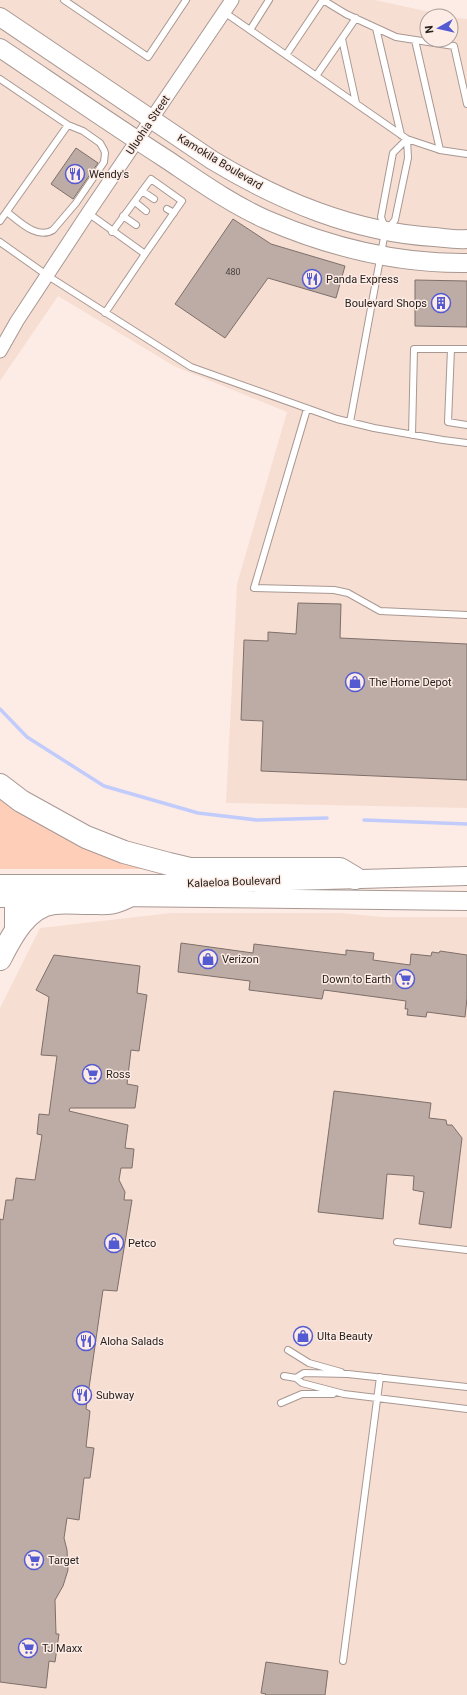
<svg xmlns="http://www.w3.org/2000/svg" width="467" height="1695" font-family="Roboto,sans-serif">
	<rect width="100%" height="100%" fill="#fdece5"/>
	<path fill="#f7ded3" d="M0,0H375L448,16H427V40H451V17L467,19V808L226,803L237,584L287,412L174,366L58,296L0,381Z
		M171,913H341L382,917H467V1695H0V1008L40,928Z"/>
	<path fill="#feceb9" d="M0,788L166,869H0Z"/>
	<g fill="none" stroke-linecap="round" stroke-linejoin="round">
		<path stroke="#c1cbfc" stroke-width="3.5" d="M0,709L27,737L104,786L198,813L257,820L327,818
			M364,820L467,824"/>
	</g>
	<path fill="#bcaca5" stroke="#7e6f69" d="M76,148L98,163L73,199L51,184Z
		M233,219L271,244L345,266L336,298L268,278L225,338L175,304Z
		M415,280L467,281V327L415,326Z
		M298,603L341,604L340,638L467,644V780L261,771L263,721L241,720L244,640L268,641V632L296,634Z
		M181,943L253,953L254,944L346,955V950L374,953L373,960L410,965L411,954L431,956L432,952L439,953L440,951L467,955V998L465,1017L427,1012L426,1017L407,1015L408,1009H405L406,1001L324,990L322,999L249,990L250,981L178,972Z
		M54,955L140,966L137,993L147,995L139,1051L131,1050L127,1084L138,1086L135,1108H70L69,1111L128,1125L125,1148L134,1149L132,1168H121L119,1180L125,1192L124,1200H132L117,1291L103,1290L86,1409L90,1411L86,1447L94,1448L90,1478H84L79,1520L67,1518L64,1538L67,1550L68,1570L63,1586L55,1600L56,1634H59L55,1662L49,1661L46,1688L0,1682V1219L3,1220L6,1200H13L16,1178L35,1180L42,1135L37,1134L39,1114L49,1115L57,1056L41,1055L49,997L36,990Z
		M334,1091L431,1103L429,1118L446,1120L447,1125H452L462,1138L451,1228L419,1224L424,1192L413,1190L414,1176L387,1174L383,1219L318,1212Z
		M266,1662L328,1671L325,1695H265L266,1694L261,1693Z"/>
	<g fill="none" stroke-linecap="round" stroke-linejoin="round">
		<defs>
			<path id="lane" d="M64,0L148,57L186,0
				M269,0L250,30L407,139L440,150L467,154
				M323,0L346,14L396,37L454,46L467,104
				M224,12L250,30
				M376,28L401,135
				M342,39L356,103
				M415,40L440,150
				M286,55L323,0
				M316,76L356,18
				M0,79L68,125L83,131L100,143L104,150L105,153L104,162L76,203L53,230C37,240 19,221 7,212
				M407,139L408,158L395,220L386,231L381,217L393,153Z
				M142,191L154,199
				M135,202L146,211
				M167,209L174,213
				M88,213L145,254L182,201L151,179L112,232
				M123,216L136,225
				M0,221L68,125
				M0,242L48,276L191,367L337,419L374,428L443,440L467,443
				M105,313L145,254
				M451,349L448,422L467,425
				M307,409L254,588L334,590L348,593L380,611L467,615
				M350,422L385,232
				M412,435L414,349H467
				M397,1242L467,1250
				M288,1350L309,1363L341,1372
				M284,1376L296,1378L304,1373L348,1374L467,1387
				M296,1378L302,1383L344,1394L467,1409
				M281,1403L302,1394H333
				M343,1661L380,1377"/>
			<path id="street" d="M0,351L17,321L88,213L232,0"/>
			<path id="secondary" d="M0,17L212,160C280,201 353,232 434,237C445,238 456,240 467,239
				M0,48C55,85 110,123 166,159C199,181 231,204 267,220C330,247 399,264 467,263
				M0,884H182L467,876
				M113,897L467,901
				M0,898L61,897"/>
			<path id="highway" d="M0,785L21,801L86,837L124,852L169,864L190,869H340L355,878
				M16,897V931
				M0,959C11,937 27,906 54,903C65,902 77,903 89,903C106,903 111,905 127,897"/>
		</defs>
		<use href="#lane" stroke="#a89892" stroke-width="8"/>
		<use href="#street" stroke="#a89892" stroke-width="15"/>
		<use href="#secondary" stroke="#a89892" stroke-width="20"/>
		<use href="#highway" stroke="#a89892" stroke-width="24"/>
		<use href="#lane" stroke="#fff" stroke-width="6"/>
		<use href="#street" stroke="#fff" stroke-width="13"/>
		<use href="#secondary" stroke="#fff" stroke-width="18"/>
		<use href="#highway" stroke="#fff" stroke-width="22"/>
	</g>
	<defs>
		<symbol id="restaurant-ring" viewBox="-11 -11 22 22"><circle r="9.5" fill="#fdece5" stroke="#545bd2" stroke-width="1.5"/><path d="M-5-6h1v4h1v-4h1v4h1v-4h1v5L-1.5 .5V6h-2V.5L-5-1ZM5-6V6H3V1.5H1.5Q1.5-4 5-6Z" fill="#545bd2"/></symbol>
		<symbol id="building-ring" viewBox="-11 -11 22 22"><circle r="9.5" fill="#fdece5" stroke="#545bd2" stroke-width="1.5"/><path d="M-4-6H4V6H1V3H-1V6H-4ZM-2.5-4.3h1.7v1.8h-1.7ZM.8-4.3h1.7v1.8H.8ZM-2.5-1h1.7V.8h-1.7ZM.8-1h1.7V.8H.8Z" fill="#545bd2"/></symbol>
		<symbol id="shop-ring" viewBox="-11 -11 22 22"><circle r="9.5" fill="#fdece5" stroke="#545bd2" stroke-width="1.5"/><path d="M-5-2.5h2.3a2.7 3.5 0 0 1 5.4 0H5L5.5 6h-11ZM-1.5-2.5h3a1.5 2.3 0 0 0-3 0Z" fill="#545bd2"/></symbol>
		<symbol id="supermarket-ring" viewBox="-11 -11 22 22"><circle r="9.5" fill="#fdece5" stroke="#545bd2" stroke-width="1.5"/><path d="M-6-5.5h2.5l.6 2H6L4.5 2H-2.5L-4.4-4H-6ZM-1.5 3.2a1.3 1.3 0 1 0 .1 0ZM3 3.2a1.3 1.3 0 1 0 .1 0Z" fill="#545bd2"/></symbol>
	</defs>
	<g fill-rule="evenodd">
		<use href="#restaurant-ring" x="64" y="163" width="22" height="22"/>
		<use href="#restaurant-ring" x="301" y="268" width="22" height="22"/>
		<use href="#building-ring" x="430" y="292" width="22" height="22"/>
		<use href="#shop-ring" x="344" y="671" width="22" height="22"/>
		<use href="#shop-ring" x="197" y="948" width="22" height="22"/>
		<use href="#supermarket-ring" x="394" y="968" width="22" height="22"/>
		<use href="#supermarket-ring" x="81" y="1063" width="22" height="22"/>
		<use href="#shop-ring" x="103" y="1232" width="22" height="22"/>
		<use href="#shop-ring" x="292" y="1325" width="22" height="22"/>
		<use href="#restaurant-ring" x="75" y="1330" width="22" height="22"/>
		<use href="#restaurant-ring" x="71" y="1384" width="22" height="22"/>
		<use href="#supermarket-ring" x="23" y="1549" width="22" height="22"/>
		<use href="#supermarket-ring" x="17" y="1637" width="22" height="22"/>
	</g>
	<g text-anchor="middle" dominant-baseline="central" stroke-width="3" stroke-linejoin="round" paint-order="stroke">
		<g font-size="9" fill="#4d4440">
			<text x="233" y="272">480</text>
		</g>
		<g font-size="11" fill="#28221f" stroke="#fdece5">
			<text transform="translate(148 125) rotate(-56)">Uluohia Street</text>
			<text transform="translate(220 162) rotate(31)">Kamokila Boulevard</text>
			<text transform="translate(234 882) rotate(-2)">Kalaeloa Boulevard</text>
		</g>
		<g font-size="11" fill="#28221f" stroke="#fdece5" text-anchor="start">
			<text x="89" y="174">Wendy's</text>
			<text x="326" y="279">Panda Express</text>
			<text x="427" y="303" text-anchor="end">Boulevard Shops</text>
			<text x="369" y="682">The Home Depot</text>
			<text x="222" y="959">Verizon</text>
			<text x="391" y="979" text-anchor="end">Down to Earth</text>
			<text x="106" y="1074">Ross</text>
			<text x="128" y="1243">Petco</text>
			<text x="317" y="1336">Ulta Beauty</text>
			<text x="100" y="1341">Aloha Salads</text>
			<text x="96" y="1395">Subway</text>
			<text x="48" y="1560">Target</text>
			<text x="42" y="1648">TJ Maxx</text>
		</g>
	</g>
	<g transform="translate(439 28) rotate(262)"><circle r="19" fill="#fdece5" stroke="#a89b96"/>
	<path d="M0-3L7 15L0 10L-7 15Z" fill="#545bd2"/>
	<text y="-6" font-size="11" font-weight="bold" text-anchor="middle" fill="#28221f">N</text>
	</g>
</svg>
